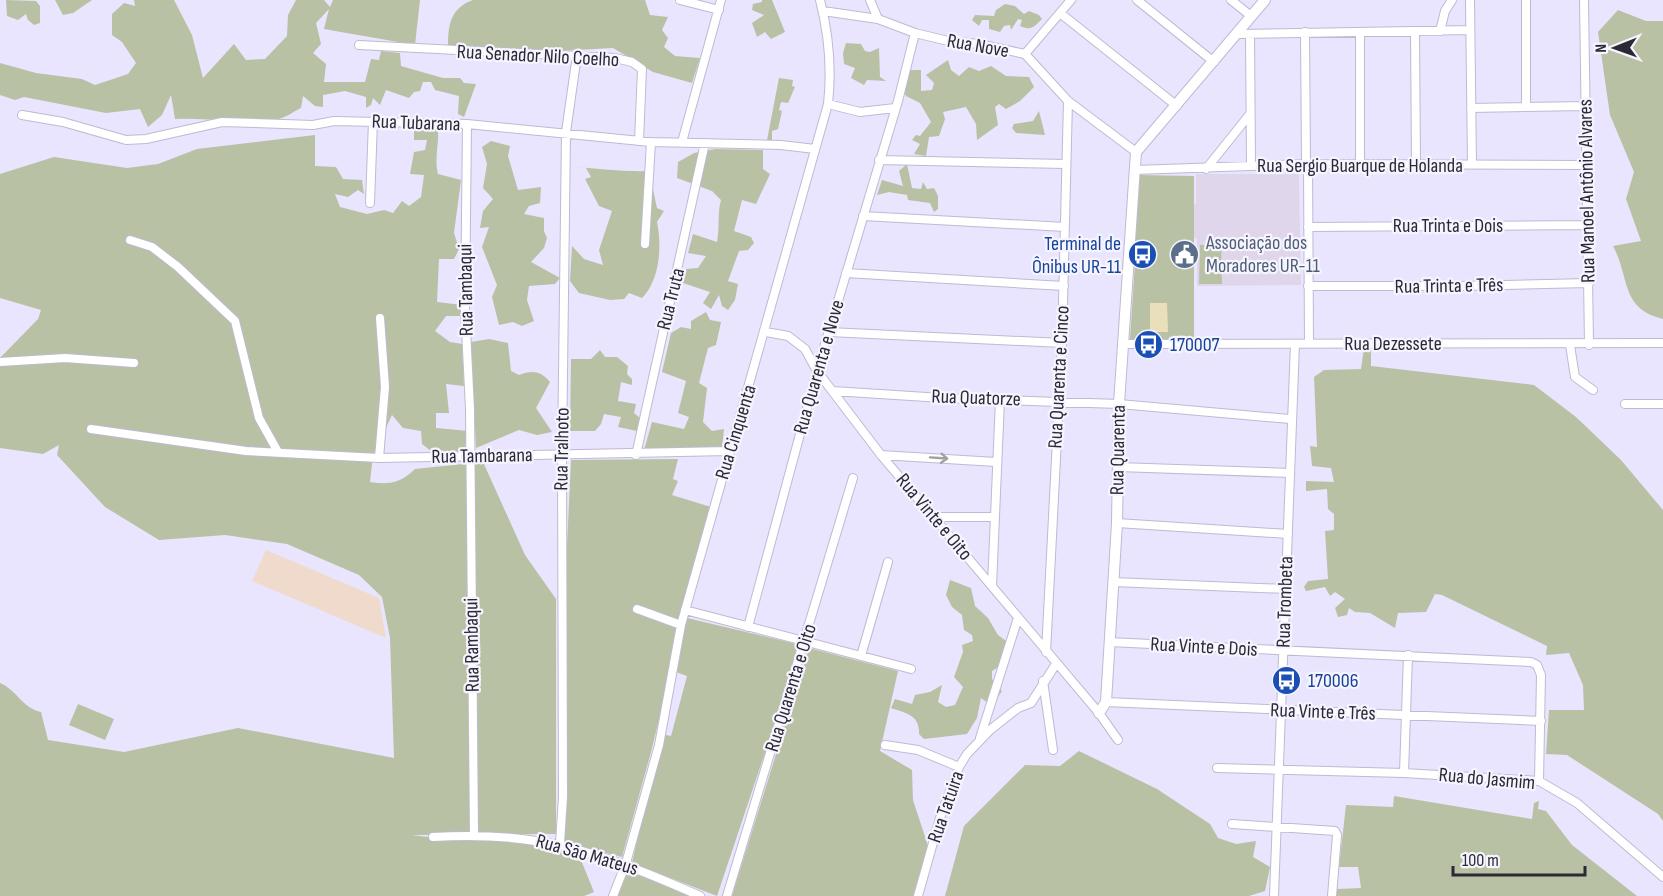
<svg xmlns="http://www.w3.org/2000/svg" width="1663" height="896" font-family="'Sofia Sans Condensed',sans-serif">
	<rect width="100%" height="100%" fill="#e9e5fe"/>
	<path fill="#efdacc" d="M266,550L379,598L386,638L252,581Z"/>
	<path fill="#e0d6eb" d="M1196,174H1299L1301,285L1197,286V238H1141L1142,206L1196,204Z"/>
	<path fill="#b8c1a4" d="M6,0L36,1L40,6V23L34,25L28,20L26,14L18,20L7,16Z
		M55,0H92L73,13L63,15Z
		M134,0H174L192,35L203,78L234,44L246,60L265,59L287,36L288,15L296,0H324L330,7L333,0H420L415,45L324,29L329,9L316,23L321,44L313,53L326,64L324,82H365L371,59L379,60L381,51L400,53L401,66L443,78H460L464,83L476,84L464,117L458,114L459,96L435,90L431,82H423L420,91L414,92L409,98L386,90L380,105L373,98L371,105L366,108V97L345,91L323,95V107L315,106L303,96L301,108C294,111 287,117 279,119C246,125 209,117 175,119L171,95L162,115L148,127L140,109L106,113L24,97L15,100L0,95V63L36,73L82,79L95,85L128,74L136,63L122,42L112,35V14L124,3L135,6Z
		M473,0H645L650,15L668,17L662,30L668,38L664,47L675,56L700,58L692,83L653,72L613,48L538,52L448,45C448,24 451,8 473,0Z
		M762,0H772L785,32L771,39L765,32L757,37L752,23L764,15L752,10L753,4L762,2Z
		M1005,4L1015,6L1024,14L1029,11L1039,15L1042,19C1034,27 1031,31 1020,26L1022,20L1018,19L1011,30L1010,25L1004,26L1000,32L989,29V20H982L979,26L972,20L975,15L994,16L996,10Z
		M1618,10L1646,21H1663V319C1620,309 1630,277 1613,246L1641,241L1626,199L1634,172L1610,115L1598,32Z
		M846,43L861,44L865,51L870,52L879,48L880,77L886,81L867,80L864,85L851,78L855,68L844,64L843,53Z
		M948,60L951,70L959,76L969,67L979,71L991,66L1006,76L1029,77L1034,87L1020,101L1006,109L999,104L995,107L998,125L977,140L976,124L966,107L943,112L945,119L939,136L929,137L926,156L914,154L920,144L912,140L916,135L920,136L931,122L920,103L906,96L899,81L906,70H921V91L932,90L934,83L926,75Z
		M779,78L793,80L792,86L795,87L788,103L781,102L779,110L782,111L778,129L772,131V141L767,140Z
		M1039,111L1045,135L1016,133L1012,128L1014,124L1033,121Z
		M414,128L438,130C439,146 434,159 438,174L461,180L454,233L459,249L454,259H439L437,302L462,305V316H446L435,331L450,342L462,344L464,386L446,384L449,413H436V428L469,431L464,452L431,451L422,444L421,431L403,428L392,415L373,455L370,482C389,485 401,483 415,469L483,462L525,555L556,599V834L412,835C467,843 530,834 581,860L594,892L584,896H0V683C18,691 21,707 41,712L48,740L124,752L238,728L394,758L390,638L382,597L359,575L287,544L225,535L159,540L105,507L57,455L59,445L43,454L0,448V358L38,319L41,310L0,298V174L54,157L127,168L158,164L197,149L315,135V166L336,167L343,179L362,180L364,194L358,190L348,197L335,194L340,207L367,214L384,210L393,213L402,201L409,206L421,197L424,175L410,174L414,152L425,150L427,140H414Z
		M491,141L510,146L508,156L518,190L541,187L540,203L529,206L524,214L544,218V231L547,238L544,248L531,262L560,278L555,284L529,286L527,300L534,321L522,326L513,322L499,325L492,297L497,285L482,247L489,227L480,228L483,211L493,199L483,188L487,164L482,147Z
		M715,149L763,150V169L770,174L756,204L742,200L734,231L751,237L754,243L748,250L739,251L728,281L738,284L735,300L728,310L722,306L719,295L711,309L703,303L710,292L683,283L686,269L698,268L706,256L688,253L693,234L717,242C720,227 717,214 721,200L712,191L677,178L678,162L694,153Z
		M907,164L912,188L921,189L923,182L927,189L934,188L938,196V209L934,212L930,203L908,200L907,195L889,192L877,195L882,180L903,186L899,171Z
		M571,167C597,168 623,172 649,171L657,208L664,211L657,222C662,246 660,280 642,298L629,293L624,299L610,300L579,293L570,281L572,246L584,259L603,265L599,250L612,211L599,206L585,179L591,177L586,168Z
		M1137,175L1194,176V345L1130,339L1135,262L1132,225Z
		M1200,245H1221L1222,284H1199Z
		M706,312L710,320L721,322L716,345L708,348L699,383L707,388L703,422L712,431L724,429L722,447L644,450L652,422L684,429L689,417L678,413L686,381L662,372L671,333L681,327L691,329V321Z
		M489,339L508,343L511,371L519,375C532,370 541,371 550,382L536,408L552,432L537,435L519,430L476,448L471,342Z
		M1364,348L1371,350V366L1534,385L1576,417L1621,460L1663,510V821L1658,814L1567,755L1546,754L1549,710H1584L1583,685L1569,653L1546,655L1547,646L1442,595L1435,594L1426,612L1398,613L1395,628L1370,613L1355,612L1349,608L1347,615L1338,617L1335,608L1345,599L1335,592L1330,596L1325,587L1306,591L1304,587L1308,581L1328,579L1325,531L1334,530V514L1328,509L1327,489L1306,491V481L1334,482L1331,468L1312,466L1310,446L1317,447L1314,377L1324,370L1361,369Z
		M600,350L605,357H617L628,366L627,374L632,379V385L621,382L618,401L636,404L634,413L640,418L637,431L618,427L621,417L604,414L601,424L595,431H570L571,359H591Z
		M678,459L673,479L678,481L672,495L711,507L651,752L622,857L563,842L564,610L571,460Z
		M950,580L971,588L975,606L988,618L998,635L1009,643L1003,664L992,671V679L1002,691L992,706L981,698L977,718L967,734L924,739L919,734C920,715 906,713 891,708L895,699L912,704L915,695L930,692L942,685L938,702L946,707L955,705L963,687L954,677L963,652L962,645L973,641L972,635L964,630L962,615L952,607L946,595Z
		M687,618L801,645L717,896L632,863L661,734L671,736L687,676L673,671Z
		M809,648L898,671L880,751L912,770L913,800L928,846L913,896H732Z
		M78,704L114,719L105,740L69,725Z
		M1079,751L1157,789L1210,824L1218,838L1236,844L1256,841L1253,857L1270,867L1265,891L1249,896H945L964,826L1025,765L1060,766Z
		M1394,796L1532,819L1534,803L1539,801L1538,809L1546,811L1572,845L1637,896H1337V889L1361,888L1358,867H1339L1346,805L1393,807Z
		M626,863L700,896H613Z"/>
	<path fill="#e9dfba" d="M1150,303H1167L1168,332H1150Z"/>
	<g fill="none" stroke-linecap="round" stroke-linejoin="round">
		<defs>
			<path id="minor" d="M680,0L719,10
				M870,0L878,19
				M1137,0L1214,62
				M1231,0L1251,16
				M1470,0L1472,165
				M1584,0L1589,345
				M823,11L878,19L915,33L948,41L979,44L1025,54L1068,101L1136,152
				M1060,13L1177,106
				M1440,31L1445,11L1452,0
				M1305,32L1306,164
				M1415,32L1416,165
				M1237,34L1470,30
				M1250,34L1251,166
				M359,45L615,58L632,62L642,69L639,141
				M1025,54L1071,0
				M828,104L860,112L895,108
				M1526,106V0
				M1471,108L1584,106
				M22,115L63,122L126,140L146,139L222,122L313,125L334,121L467,124L651,142L781,145L815,149
				M467,124L465,310L470,409L474,834
				M682,142L721,0
				M879,160L1066,164
				M1308,164L1309,343
				M1360,166V32
				M1206,169L1250,114
				M1134,170L1308,164L1585,165
				M370,203L373,121
				M863,216L1065,227
				M1308,227L1588,225
				M130,240L152,247L178,267L235,321L259,418L278,452
				M645,244L651,142
				M846,273L1064,286
				M1308,286H1461L1589,283
				M766,332L788,336L805,349L817,371L881,455L1099,713L1118,740
				M829,332L1062,343
				M1123,344L1663,343
				M1570,345L1575,377L1593,390
				M0,362L65,358L134,363
				M833,391L942,398L1119,404L1290,419
				M1625,404H1663
				M91,429L246,451L379,458L729,451
				M636,455L705,143
				M881,455L996,462
				M379,458L385,387L380,318
				M1118,467L1290,473
				M933,517H994
				M1117,523L1288,534
				M1113,582L1286,589
				M992,586L1000,400
				M637,609L681,625
				M685,610L911,669
				M748,627L817,371L898,101L915,33
				M1109,642L1531,662L1537,665L1541,675L1539,781
				M1046,652L1062,343L1068,101
				M861,656L888,562
				M1043,681L1053,750
				M1106,702L1541,721
				M980,738L1018,618
				M885,745L918,750L959,767
				M1217,768L1404,773L1539,781L1577,803L1663,877
				M1404,773L1408,655
				M1232,824L1335,831L1337,835L1332,896
				M433,837C541,830 604,854 700,896
				M560,843L563,797L562,455L566,132L577,55
				M613,896L626,863L659,745L681,625L828,104C832,68 829,35 820,0
				M727,896L853,478
				M918,896L940,818L959,767L967,754L990,730L1018,708L1031,703L1056,664
				M1274,896L1295,344"/>
			<path id="tertiary" d="M1099,713L1106,702L1117,523L1119,404L1136,152L1265,0"/>
		</defs>
		<use href="#minor" stroke="#bebad2" stroke-width="10"/>
		<use href="#tertiary" stroke="#bebad2" stroke-width="12"/>
		<use href="#minor" stroke="#fff" stroke-width="8"/>
		<use href="#tertiary" stroke="#fff" stroke-width="10"/>
	</g>
	<defs><path id="oneway-shaft" d="M-6 0H5M1.5-3L5.5 0L1.5 3" fill="none" stroke-width="1.6" stroke-linecap="round" stroke-linejoin="round" transform="scale(1.5)"/></defs>
	<use stroke="#a09fa3" href="#oneway-shaft" transform="translate(939 458) rotate(4)"/>
	<defs>
		<symbol id="civic-disc" viewBox="-11 -11 22 22"><circle r="9.5" fill="#5c6f8a" stroke="#f6f4ff"/><path d="M-.6-6.5H3V-4.5H.6V-3L4-1V1h2V6H-6V1h2V-1L-.6-3ZM-1.2 2.5V6h2.4V2.5Z" fill="#fff"/></symbol>
		<symbol id="bus-disc" viewBox="-11 -11 22 22"><circle r="9.5" fill="#1a4fb4" stroke="#f6f4ff"/><path d="M-5-6H5V4H4V6H2V4H-2V6H-4V4H-5ZM-3.5-4V0h7V-4ZM-3.5 1.2v1.5H-2V1.2ZM2 1.2v1.5H3.5V1.2Z" fill="#fff"/></symbol>
	</defs>
	<g fill-rule="evenodd">
		<use href="#civic-disc" x="1168" y="238" width="33" height="33"/>
		<use href="#bus-disc" x="1126" y="238" width="33" height="33"/>
		<use href="#bus-disc" x="1132" y="328" width="33" height="33"/>
		<use href="#bus-disc" x="1270" y="664" width="33" height="33"/>
	</g>
	<g text-anchor="middle" dominant-baseline="central" stroke-width="4.5" stroke-linejoin="round" paint-order="stroke">
		<g font-size="20" fill="#2b2933" stroke="#f6f4ff">
			<text transform="translate(978 46) rotate(10)">Rua Nove</text>
			<text transform="translate(538 56) rotate(3)">Rua Senador Nilo Coelho</text>
			<text transform="translate(416 123) rotate(2)">Rua Tubarana</text>
			<text x="1360" y="166">Rua Sergio Buarque de Holanda</text>
			<text transform="translate(1587 191) rotate(-91)">Rua Manoel Antônio Alvares</text>
			<text x="1448" y="226">Rua Trinta e Dois</text>
			<text transform="translate(1449 286) rotate(-1)">Rua Trinta e Três</text>
			<text transform="translate(466 290) rotate(-91)">Rua Tambaqui</text>
			<text transform="translate(671 299) rotate(-76)">Rua Truta</text>
			<text x="1393" y="344">Rua Dezessete</text>
			<text transform="translate(819 367) rotate(-74)">Rua Quarenta e Nove</text>
			<text transform="translate(1059 377) rotate(-87)">Rua Quarenta e Cinco</text>
			<text transform="translate(976 398) rotate(2)">Rua Quatorze</text>
			<text transform="translate(736 432) rotate(-73)">Rua Cinquenta</text>
			<text transform="translate(562 449) rotate(-89)">Rua Tralhoto</text>
			<text transform="translate(1118 450) rotate(-89)">Rua Quarenta</text>
			<text transform="translate(482 456) rotate(-1)">Rua Tambarana</text>
			<text transform="translate(934 517) rotate(50)">Rua Vinte e Oito</text>
			<text transform="translate(1285 602) rotate(-88)">Rua Trombeta</text>
			<text transform="translate(472 645) rotate(-91)">Rua Rambaqui</text>
			<text transform="translate(1204 647) rotate(3)">Rua Vinte e Dois</text>
			<text transform="translate(791 688) rotate(-73)">Rua Quarenta e Oito</text>
			<text transform="translate(1323 712) rotate(2)">Rua Vinte e Três</text>
			<text transform="translate(1487 779) rotate(5)">Rua do Jasmim</text>
			<text transform="translate(946 807) rotate(-71)">Rua Tatuira</text>
			<text transform="translate(587 855) rotate(16)">Rua São Mateus</text>
		</g>
		<g font-size="20" fill="#4e5e75" stroke="#f6f4ff" text-anchor="start">
			<text x="1206" y="243">Associação dos<tspan x="1206" dy="23">Moradores UR-11</tspan></text>
		</g>
		<g font-size="20" fill="#164399" stroke="#f6f4ff" text-anchor="start">
			<text x="1121" y="244" text-anchor="end">Terminal de<tspan x="1121" dy="23">Ônibus UR-11</tspan></text>
			<text x="1170" y="345">170007</text>
			<text x="1308" y="681">170006</text>
		</g>
	</g>
	<g transform="translate(1615 48) rotate(269)" stroke="#f6f4ff" stroke-width="4.5" paint-order="stroke">
	<path d="M0-4.5L10 22L0 15L-10 22Z" fill="#2b2933"/>
	<text y="-9" font-size="16" font-weight="bold" text-anchor="middle" fill="#2b2933">N</text>
	</g>
	<path d="M1453 866v9h132v-9" fill="none" stroke="#2b2933" stroke-width="3"/>
	<text x="1462" y="866" font-size="18" fill="#2b2933" stroke="#f6f4ff" stroke-width="4.5" paint-order="stroke">100 m</text>
</svg>
